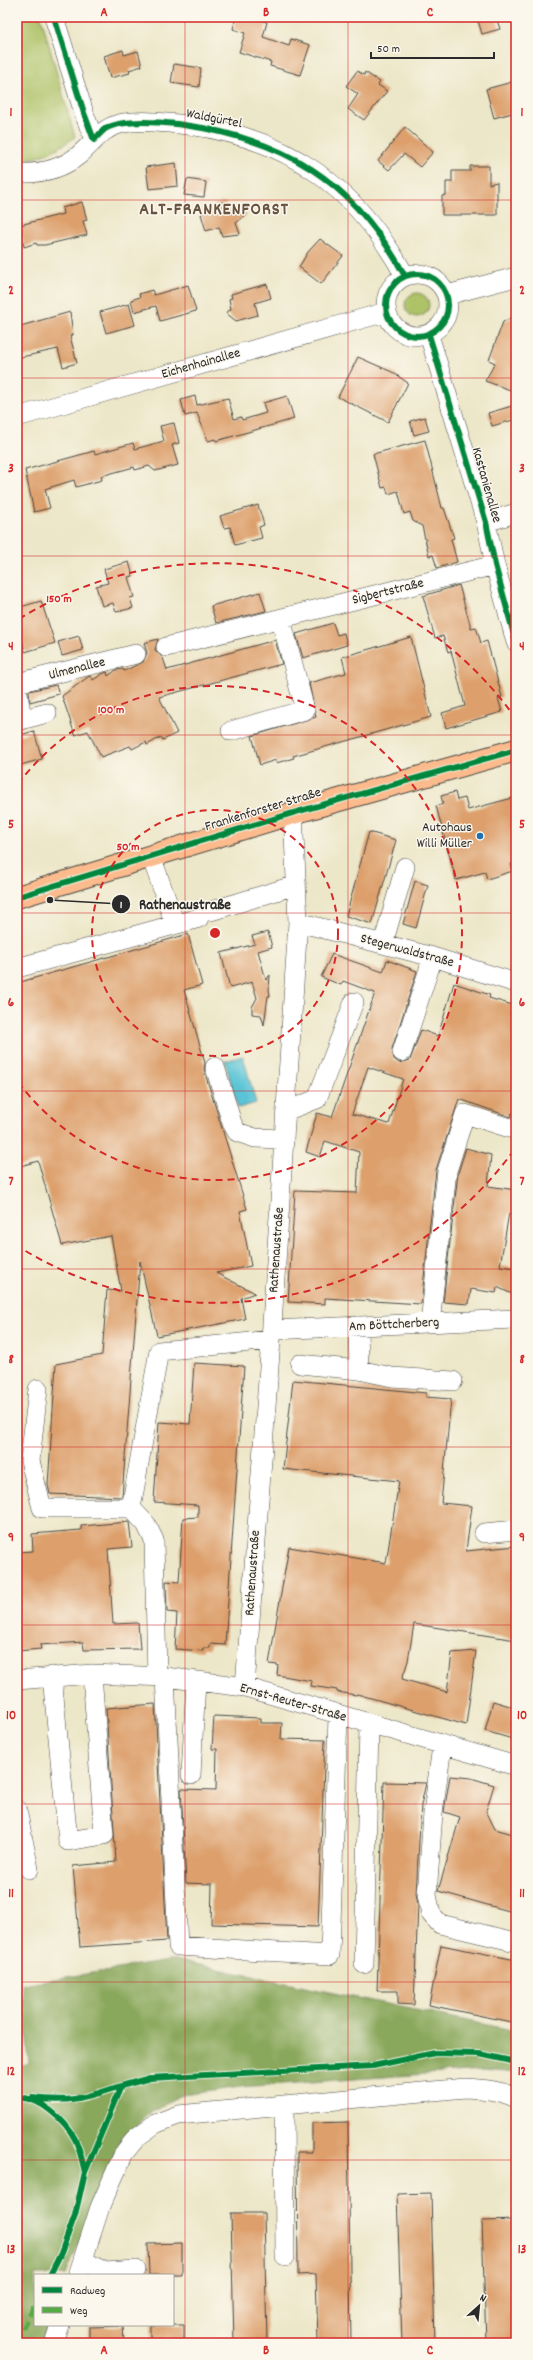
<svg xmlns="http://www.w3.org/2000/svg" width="533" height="2360" font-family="Dekko,sans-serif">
	<rect width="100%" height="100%" fill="#fbf7ec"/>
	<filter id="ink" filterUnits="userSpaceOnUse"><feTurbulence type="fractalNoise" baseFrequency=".025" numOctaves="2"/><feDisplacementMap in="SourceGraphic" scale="8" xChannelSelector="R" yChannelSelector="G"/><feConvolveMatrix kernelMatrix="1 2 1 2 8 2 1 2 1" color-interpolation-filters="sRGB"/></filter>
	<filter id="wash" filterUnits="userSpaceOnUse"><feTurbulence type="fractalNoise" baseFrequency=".012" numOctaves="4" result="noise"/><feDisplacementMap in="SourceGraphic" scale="16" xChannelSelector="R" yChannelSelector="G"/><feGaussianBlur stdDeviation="0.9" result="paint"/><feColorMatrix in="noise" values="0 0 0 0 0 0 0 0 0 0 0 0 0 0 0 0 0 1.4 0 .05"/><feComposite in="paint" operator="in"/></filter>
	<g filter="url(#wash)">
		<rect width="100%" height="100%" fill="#ede7c9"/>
		<path fill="#aec267" stroke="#6c7649" d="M17,17H41L75,137C56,151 40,158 17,161Z
			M405 305a12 12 0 1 1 24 0a12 12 0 1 1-24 0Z"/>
		<path fill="#8aa85c" stroke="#5a6a44" d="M175,1960L516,2031V2073L483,2070L240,2087L183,2095L152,2111L121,2139L66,2275H35V2325H48L42,2343H17V2067L29,2063L22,1984Z"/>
		<path fill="#5ac4d6" stroke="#427880" d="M243,1056L256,1103L238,1108L225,1061Z"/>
		<g id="blocks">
			<path fill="#dda06d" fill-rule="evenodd" d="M236,17H251L267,22L263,37L289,46L291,39L310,45L300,75L270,66L271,62L239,52L245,33L233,29Z
				M477,17H496L500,29L482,34Z
				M123,50L124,55L138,51L142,66L129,70L130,73L110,78L104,56Z
				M174,64L201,68L199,87L171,83Z
				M357,71L364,75L365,72L380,82L378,85L387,91L364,120L348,109L358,94L346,86Z
				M516,81V112L494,118L486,89Z
				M405,127L433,152L420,167L404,154L389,170L378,161Z
				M176,163L178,186L149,189L146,167Z
				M470,166H489V184L497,182V215H442V196L446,195V182H452V171H470Z
				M187,179L206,182L204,197L184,195Z
				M82,202L87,220L83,221L87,235L45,245H37L36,243L24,247L20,225L63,214L62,208Z
				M225,202L229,212L247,214L236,223L240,234L222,236L219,227L206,231L201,214L219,203Z
				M320,239L343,256L321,284L299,267L308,252Z
				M267,284L271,298L255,303L258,315L236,321L226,313L231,309L229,299L232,298L231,294Z
				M188,285L196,311L160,321L156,306L134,312L131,300L140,297L139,294L152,290L154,295Z
				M129,304L135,325L106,333L100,312Z
				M70,312L73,335L70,336L77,363L63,367L58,349L17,358V327Z
				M516,315V392L485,381L495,363L489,360L503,322Z
				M358,357L392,372L408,383L388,422L338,397Z
				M195,396L197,405L228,398L234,419L241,417L242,420L266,413L263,403L287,396L294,419L216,441L215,439L208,441L197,413L185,416L181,400Z
				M512,406L513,420L492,426L488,413Z
				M425,417L429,431L414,435L410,421Z
				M174,423L179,443L172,445L178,465L155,471L149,466L135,470L134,467L101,476L102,480L76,487L74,480L45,489L50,508L34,512L25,470L94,451L95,454L133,443L135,449L164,441L160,426Z
				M425,440L442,508H444L454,538L451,539L457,562L437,568L433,555L429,556L422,526L413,521L410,512L404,514L398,491L388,494L386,487L382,488L373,454Z
				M258,505L264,525L259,527L262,538L235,545L230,527L224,528L220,516Z
				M129,562L133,576L128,577L134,597L130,598L133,608L116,612L113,603L102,606L96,586L108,583L104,569Z
				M459,585L471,628L476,627L481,643L487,641L502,697L498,698L502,712L446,728L442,713L465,706L451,651L448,652L443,636L435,638L423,596Z
				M260,592L266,611L216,623L211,606Z
				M41,601L55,643L25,652L22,638L17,640V608Z
				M333,623L337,635L344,633L347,645L303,658L296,634Z
				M79,636L83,650L62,656L58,642Z
				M411,637L431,717L293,756L294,758L276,763V760L260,765L252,736L316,717L309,683L346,673L342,657Z
				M158,639L155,650L163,658L167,670L275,640L282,664L159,697L177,733L163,740L161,737L147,745L146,742L132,749L130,746L101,757L88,731L75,735L62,696L88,677L91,676L93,680L102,674L107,672L108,676L116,670L123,669L124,671L143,662L147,653L144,643Z
				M56,685L59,694L30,702L29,691Z
				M34,731L42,759L17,766V736Z
				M455,792L457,800L465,798L468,810L516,797V863L511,864L513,871L487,879L485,872L456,880L436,806L443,804L441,796Z
				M369,832L396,840L372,924L346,916Z
				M415,881L428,885L416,928L403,924Z
				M268,932L272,947L258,951L266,980L270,975L269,989L270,996H268L264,1025L261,1015L252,1014V1007L257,998L252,982L230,988L221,953L255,944L252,936Z
				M188,934L202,985L184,990L205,1063L204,1070L247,1209L240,1211L251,1266L216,1273L255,1293L241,1298L245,1319L157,1336L140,1261L122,1497L50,1494L48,1485L56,1364L102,1355L107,1290L121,1291L111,1236L62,1245L38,1161L17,1167V983Z
				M332,954L383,972L387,960L417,971L392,1049L394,1059L399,1063L410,1060L421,1030L438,1036L454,983L490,995L489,998L516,1006V1115L512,1113L511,1117L459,1099L436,1170L421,1304L325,1298V1304L288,1302L295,1191L357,1193L359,1152L325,1141L320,1157L306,1152L317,1113L332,1117L375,993L343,981L341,985L321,977ZM368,1067L403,1079L389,1124L352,1114Z
				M466,1148L491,1155L488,1186L516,1190V1214L509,1213L500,1266L516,1268V1296L497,1287L496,1293L471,1289L469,1304L443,1302L458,1173Z
				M194,1363L244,1366L225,1645L210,1644V1648H203V1651L175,1649L177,1613L167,1612L166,1581L179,1582L183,1518L198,1517V1505L154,1502L159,1422L190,1424Z
				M293,1380L426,1393V1397L451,1399L441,1503L472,1506L466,1551L516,1546V1640L414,1624L408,1661L402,1679L447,1692L452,1653L476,1651L466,1725L357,1694L356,1695L337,1692V1690L311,1686L312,1681L277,1675L278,1665L269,1664L289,1547L386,1563L399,1481L283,1469Z
				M129,1522L132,1547L108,1549L113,1624L138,1623L140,1649L84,1650L83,1642L40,1645L41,1649L17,1651V1552L33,1551L32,1534L81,1530V1526Z
				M493,1701L516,1708V1740L485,1731Z
				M155,1704L167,1941L80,1947L73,1866L116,1862L106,1708Z
				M214,1716L261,1718V1723H282L281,1739L325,1740L318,1927L211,1924L212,1884L186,1883L181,1789L216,1790L217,1749H212Z
				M450,1776L471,1778L494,1785L486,1811L495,1829L516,1835V1913L438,1891L460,1817L444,1812Z
				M384,1782L426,1783L421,1805L416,1894L418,1904L414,2005L398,2004V1991H377Z
				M441,1945L516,1960V2023L429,2005Z
				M348,2122L351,2343H318L316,2274L298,2275L297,2152H312V2123Z
				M431,2193L435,2343H402L397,2194Z
				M231,2213H264L267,2343H234Z
				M516,2220V2343H486L482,2221Z
				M182,2243V2275H149L148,2244Z
				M150,2325H184V2343H150Z
				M123,2326L124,2343H89V2327Z"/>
		</g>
	</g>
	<g filter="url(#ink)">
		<use href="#blocks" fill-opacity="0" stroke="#484743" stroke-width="1"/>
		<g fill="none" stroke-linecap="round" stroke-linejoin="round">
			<defs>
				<path id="minor" d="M54,17L84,113L94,140
					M17,173C39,174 62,169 79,155C93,143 101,129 119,124C141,119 167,123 189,125C289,138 357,188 405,276
					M386 305a31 31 0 1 1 62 0a31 31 0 1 1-62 0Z
					M447,295L516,277
					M429,335L486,522L495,565L516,642
					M17,417L386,312
					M486,522L516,513
					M166,647L495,565
					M17,683L136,654
					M17,687L22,720
					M17,721L47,713
					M231,731L305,710L281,619
					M151,856L175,924
					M211,911L296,885
					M298,922L433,957L516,983
					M383,944L405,867
					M17,968L199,918
					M402,1052L433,957
					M215,1067L232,1123L237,1132L255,1138L284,1139
					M286,1111L317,1099L354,1002
					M430,1323L447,1171L465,1114L516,1130
					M358,1326L359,1370L392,1377L453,1381
					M272,1330L516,1319
					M300,1364L359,1370
					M38,1389L30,1461L42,1508H131L146,1524L154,1540L157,1677
					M131,1508L159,1351L271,1340
					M484,1533L516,1530
					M52,1676L68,1841L104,1835L92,1674
					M165,1677L178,1946L330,1955L338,1716
					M17,1680L92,1674L165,1677L245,1687L516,1766
					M245,1687L271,1340L298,922L293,813
					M442,1746L433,1813L427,1895L431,1914L440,1924L516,1942
					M191,1775L196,1681
					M17,1810L29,1869
					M364,1964L369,1724
					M285,2257L284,2105L465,2088C483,2089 500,2090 516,2098
					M83,2260L105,2272L136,2270
					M78,2275L100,2207L124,2153L137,2137L155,2124L178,2115L284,2105
					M54,2343L60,2325"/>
				<path id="major" d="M17,897L293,813L516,750"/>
			</defs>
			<use href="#minor" stroke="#484743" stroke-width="20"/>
			<use href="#major" stroke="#484743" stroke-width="24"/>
			<use href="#minor" stroke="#fff" stroke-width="19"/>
			<use href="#major" stroke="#fbbb8d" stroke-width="22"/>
			<path stroke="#54ab44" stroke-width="5" stroke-dasharray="10 5" stroke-linecap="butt" d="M17,2343L35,2304"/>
			<defs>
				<path id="cycleway" d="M54,17L84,113L94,140C97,137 101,132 105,129C121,119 158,122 177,124C284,138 353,180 405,276
					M386 305a31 31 0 1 1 62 0a31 31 0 1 1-62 0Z
					M429,335L486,522L495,565L516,642
					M17,897L293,813L516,750
					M17,2098C39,2096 65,2120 75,2139C80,2149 82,2161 85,2172
					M32,2098C71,2103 84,2098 121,2086
					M50,2275L61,2253L75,2215L85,2172L121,2086L150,2078L373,2066L435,2053L479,2054L516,2062"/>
			</defs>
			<use href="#cycleway" stroke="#fbf7ec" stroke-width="8"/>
			<use href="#cycleway" stroke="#00873e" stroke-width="6"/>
		</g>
	</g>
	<path fill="none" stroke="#d62828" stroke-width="1" stroke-opacity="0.55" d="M185,17V2343M348,17V2343M17,200H516M17,378H516M17,556H516M17,735H516M17,913H516M17,1091H516M17,1269H516M17,1447H516M17,1625H516M17,1804H516M17,1982H516M17,2160H516"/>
	<g fill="none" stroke="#d62828" stroke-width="2" stroke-dasharray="7 5">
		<circle cx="215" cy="933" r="123"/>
		<path d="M18 784A247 247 0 1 1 18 1082"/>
		<path d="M514 1150A370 370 0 0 1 19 1247M19 619A370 370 0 0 1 514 716"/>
	</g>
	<circle fill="#1f6fb2" stroke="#fbf7ec" stroke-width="1.5" cx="480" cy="836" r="4"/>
	<g text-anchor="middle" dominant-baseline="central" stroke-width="3" stroke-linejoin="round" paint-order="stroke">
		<g font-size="14" fill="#2b2b2b" stroke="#fbf7ec">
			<text transform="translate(214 119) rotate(11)">Waldgürtel</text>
			<text transform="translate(201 364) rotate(-16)">Eichenhainallee</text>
			<text transform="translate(486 485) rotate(74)">Kastanienallee</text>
			<text transform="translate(388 592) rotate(-14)">Sigbertstraße</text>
			<text transform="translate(77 669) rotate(-14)">Ulmenallee</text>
			<text transform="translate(263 810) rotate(-17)">Frankenforster Straße</text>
			<text transform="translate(407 951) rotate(15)">Stegerwaldstraße</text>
			<text transform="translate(277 1250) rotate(-86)">Rathenaustraße</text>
			<text transform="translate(394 1325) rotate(-3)">Am Böttcherberg</text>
			<text transform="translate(253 1573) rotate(-86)">Rathenaustraße</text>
			<text transform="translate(293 1703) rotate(16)">Ernst-Reuter-Straße</text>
		</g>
		<g font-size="14" fill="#2b2b2b" stroke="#fbf7ec" text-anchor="end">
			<text x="472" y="828">Autohaus<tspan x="472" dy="16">Willi Müller</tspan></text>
		</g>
		<g font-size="18" font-weight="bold" letter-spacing="1" fill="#695442" stroke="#fbf7ec">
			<text x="214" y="210">ALT-FRANKENFORST</text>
		</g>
	</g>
	<circle cx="215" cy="933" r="6" fill="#d62828" stroke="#fbf7ec" stroke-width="2"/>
	<g font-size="12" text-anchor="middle" font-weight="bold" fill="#d62828" stroke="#fbf7ec" stroke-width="3" stroke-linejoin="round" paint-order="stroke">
		<text x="59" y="602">150 m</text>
		<text x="111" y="713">100 m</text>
		<text x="128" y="850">50 m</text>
	</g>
	<path fill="none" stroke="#2b2b2b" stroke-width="1.5" d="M50 900L121 904"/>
	<g fill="#2b2b2b" stroke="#fbf7ec" stroke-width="1.5">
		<circle cx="50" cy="900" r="4"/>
		<circle cx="121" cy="904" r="10"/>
	</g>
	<g font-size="12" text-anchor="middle" font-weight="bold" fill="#fff">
		<text x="121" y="908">1</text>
	</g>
	<g font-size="15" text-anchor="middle" font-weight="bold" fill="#2b2b2b" stroke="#fbf7ec" stroke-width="3" stroke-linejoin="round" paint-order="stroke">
		<text x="185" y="909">Rathenaustraße</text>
	</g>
	<rect width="533" height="2360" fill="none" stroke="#fbf7ec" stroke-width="44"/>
	<rect x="34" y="2274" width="140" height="52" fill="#fbf7ec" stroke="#a8a59f"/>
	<rect x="42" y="2287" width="20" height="6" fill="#00873e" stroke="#a8a59f"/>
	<text x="70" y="2294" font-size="12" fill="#2b2b2b">Radweg</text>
	<rect x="42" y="2307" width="20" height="6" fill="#54ab44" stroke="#a8a59f"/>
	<text x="70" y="2314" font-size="12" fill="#2b2b2b">Weg</text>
	<g transform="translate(479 2306) rotate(27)" stroke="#fbf7ec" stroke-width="3" paint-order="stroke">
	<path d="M0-3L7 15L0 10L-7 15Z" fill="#2b2b2b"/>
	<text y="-6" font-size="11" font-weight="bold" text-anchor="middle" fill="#2b2b2b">N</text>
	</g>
	<path d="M371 52v6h123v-6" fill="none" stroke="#2b2b2b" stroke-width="2"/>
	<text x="377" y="52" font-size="12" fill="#2b2b2b" stroke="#fbf7ec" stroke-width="3" paint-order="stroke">50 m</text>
	<rect x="22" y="22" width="489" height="2316" fill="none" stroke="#d62828" stroke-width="1.5"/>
	<g font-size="13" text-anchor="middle" font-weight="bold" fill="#d62828">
		<text x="104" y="16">A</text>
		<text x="266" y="16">B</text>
		<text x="430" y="16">C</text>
		<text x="11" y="116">1</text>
		<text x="522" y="116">1</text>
		<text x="11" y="294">2</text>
		<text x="522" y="294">2</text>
		<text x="11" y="472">3</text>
		<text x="522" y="472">3</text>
		<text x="11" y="650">4</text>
		<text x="522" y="650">4</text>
		<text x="11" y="828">5</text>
		<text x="522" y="828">5</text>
		<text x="11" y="1006">6</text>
		<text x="522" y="1006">6</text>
		<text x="11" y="1185">7</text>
		<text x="522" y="1185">7</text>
		<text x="11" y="1363">8</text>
		<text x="522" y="1363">8</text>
		<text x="11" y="1541">9</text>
		<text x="522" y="1541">9</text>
		<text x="11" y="1719">10</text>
		<text x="522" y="1719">10</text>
		<text x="11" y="1897">11</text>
		<text x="522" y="1897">11</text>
		<text x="11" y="2075">12</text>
		<text x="522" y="2075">12</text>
		<text x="11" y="2253">13</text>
		<text x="522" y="2253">13</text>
		<text x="104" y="2354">A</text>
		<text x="266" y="2354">B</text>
		<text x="430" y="2354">C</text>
	</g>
</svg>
